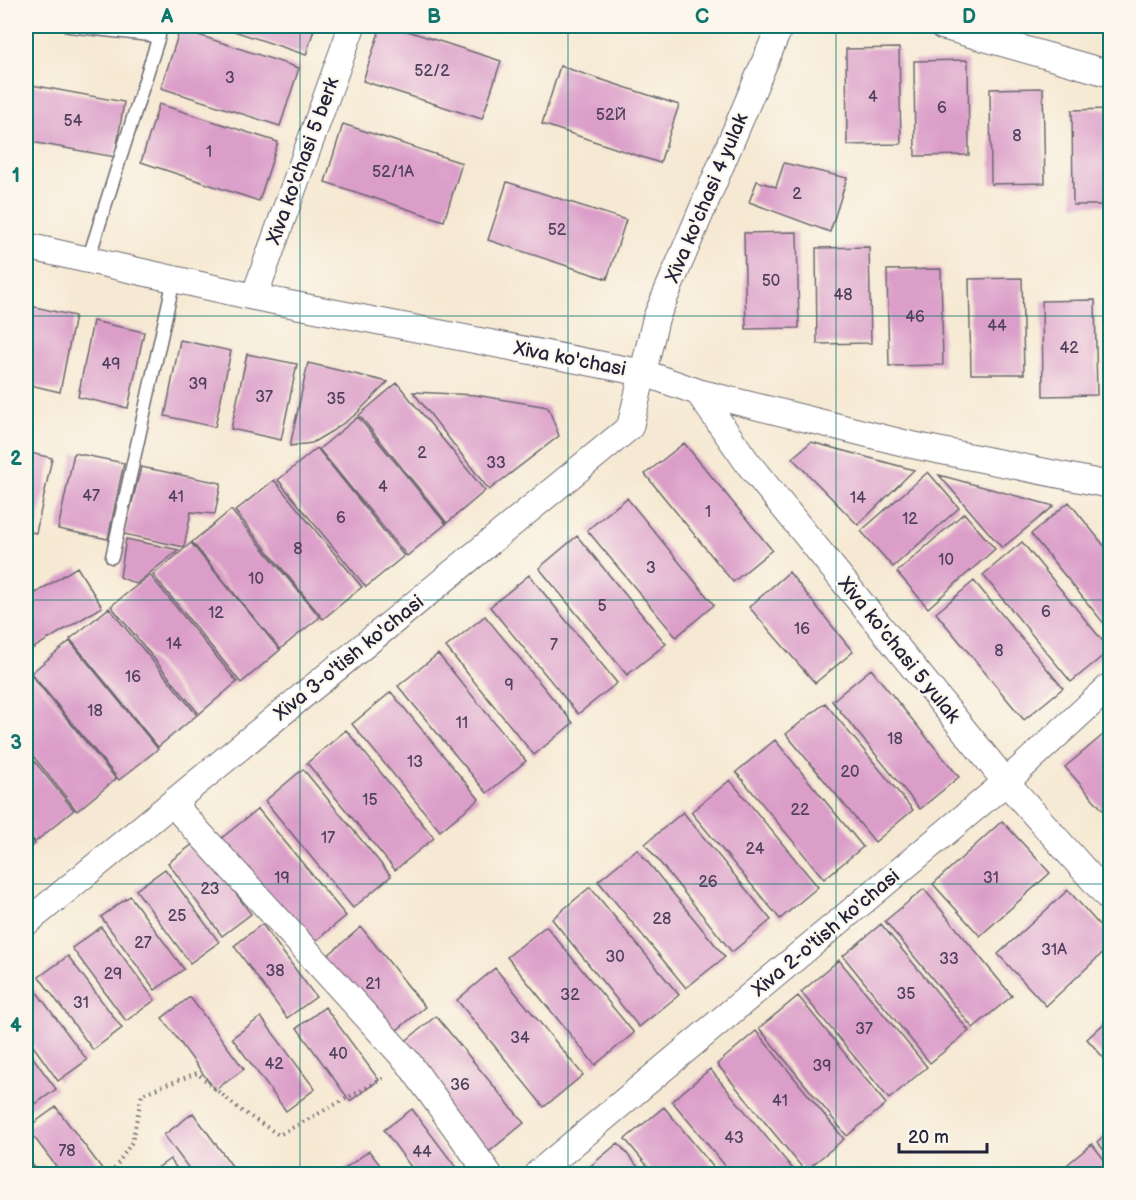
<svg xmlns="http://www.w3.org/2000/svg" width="1136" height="1200" font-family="'Balsamiq Sans',sans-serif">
	<rect width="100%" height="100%" fill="#fbf7ec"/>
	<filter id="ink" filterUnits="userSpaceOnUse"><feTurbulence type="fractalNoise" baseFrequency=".0167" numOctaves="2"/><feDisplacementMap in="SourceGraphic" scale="12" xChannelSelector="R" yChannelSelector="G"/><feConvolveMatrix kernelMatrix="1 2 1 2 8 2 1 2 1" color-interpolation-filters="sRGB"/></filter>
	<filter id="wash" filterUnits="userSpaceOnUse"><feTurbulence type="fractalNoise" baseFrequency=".008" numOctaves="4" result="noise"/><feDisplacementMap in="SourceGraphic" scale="24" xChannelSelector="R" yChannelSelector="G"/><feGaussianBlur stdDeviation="1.35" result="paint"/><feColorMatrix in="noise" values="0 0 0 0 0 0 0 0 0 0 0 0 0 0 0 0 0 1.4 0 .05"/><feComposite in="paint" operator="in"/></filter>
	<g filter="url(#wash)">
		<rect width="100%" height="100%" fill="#f6e9d3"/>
		<g id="blocks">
			<path fill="#db9ec9" d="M219,26H315L306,55Z
				M381,26H392L501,61L482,119L363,81Z
				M1040,26H1093V28L1040,29Z
				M180,29L299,68L280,126L161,88Z
				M899,48L901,144L847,145L846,49Z
				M968,60L969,155L915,156L914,61Z
				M560,66L679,105L660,163L542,124Z
				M26,84L124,102L115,157L26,141Z
				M1043,88L1045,183L991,184L990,89Z
				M159,104L278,142L259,201L141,162Z
				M1110,109V205H1073L1072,110Z
				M343,124L462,163L444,221L325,182Z
				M784,163L847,178L830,232L749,202L757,181L776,187Z
				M507,182L626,220L607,279L488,240Z
				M797,232L799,328L746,329L744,233Z
				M869,247L871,343L817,344L816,248Z
				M941,269L943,365L889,366L887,270Z
				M1022,278L1024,374H971L969,279Z
				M1095,300L1097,395L1043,396L1042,301Z
				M26,305L75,316L60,392L26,384Z
				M93,321L144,332L128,408L78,397Z
				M180,340L231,351L215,427L165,416Z
				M247,354L297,364L281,440L231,429Z
				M308,363L388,382L355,415L332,431L312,443L290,446Z
				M397,383L485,491L447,523L359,415Z
				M413,392L475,395L548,407L559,436L489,490Z
				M358,417L446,524L407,556L319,449Z
				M811,442L914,470L858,525L792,458Z
				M684,443L772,550L733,582L645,474Z
				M317,448L404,556L366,587L278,480Z
				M26,452L52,458L36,533L26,531Z
				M74,453L124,463L108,539L58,529Z
				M141,467L221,483L215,514L191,512L184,547L124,534Z
				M928,472L959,508L893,567L861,531Z
				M939,475L1054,506L1002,548Z
				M274,480L362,587L323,619L235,511Z
				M627,498L714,605L676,637L587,530Z
				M1069,502L1110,553V631L1031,534Z
				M231,510L320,617L280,649L192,542Z
				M964,513L995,549L928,608L897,572Z
				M577,536L666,644L627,675L539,568Z
				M126,539L179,550L136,584L120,577Z
				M1022,542L1110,650L1071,682L983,575Z
				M191,543L280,650L241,683L153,575Z
				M77,567L102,607L27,652L26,649V599Z
				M789,572L853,652L815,683L749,607Z
				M150,575L237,682L199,714L111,606Z
				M529,575L617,683L578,714L490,607Z
				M974,581L1063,688L1024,720L936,613Z
				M109,608L197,715L158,747L70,639Z
				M485,616L573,723L534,755L446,647Z
				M70,641L158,749L119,780L31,673Z
				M438,654L526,761L487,793L398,686Z
				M871,669L959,777L920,809L832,701Z
				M28,671L116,779L77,811L26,747V674Z
				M391,692L479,799L440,831L352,724Z
				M825,703L913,810L875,842L786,734Z
				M1110,729V816L1109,817L1065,767Z
				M346,730L434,838L395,870L307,763Z
				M775,740L863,847L824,879L736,772Z
				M26,751L74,810L35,842L26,831Z
				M303,769L391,876L353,908L265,801Z
				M730,780L818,887L780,919L691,812Z
				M258,809L346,916L307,948L219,840Z
				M683,812L771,920L732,952L645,844Z
				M1002,821L1050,873L980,936L933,884Z
				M26,833L35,844L26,851Z
				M197,841L251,914L222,936L168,863Z
				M637,849L725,957L686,988L598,881Z
				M165,869L219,942L190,963L136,890Z
				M590,887L679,995L639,1027L552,919Z
				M924,889L1012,996L973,1028L885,921Z
				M1068,890L1110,937V946L1046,1006L998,954Z
				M130,896L184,969L155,990L101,917Z
				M262,924L316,997L287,1018L234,946Z
				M881,924L969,1031L930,1063L843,956Z
				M546,926L634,1033L595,1065L507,957Z
				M101,927L155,1000L126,1021L72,948Z
				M361,927L425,1007L386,1039L320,962Z
				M68,956L122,1028L93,1050L39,977Z
				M839,960L927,1067L889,1099L801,992Z
				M495,968L583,1075L544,1107L457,1000Z
				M33,987L87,1060L58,1081L26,1036V993Z
				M798,996L886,1104L847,1136L759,1028Z
				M190,997L244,1069L215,1090L162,1018Z
				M325,1007L379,1080L350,1101L297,1028Z
				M436,1016L524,1123L485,1155L397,1048Z
				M261,1017L315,1089L286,1111L232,1038Z
				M1110,1018V1065L1087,1039Z
				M756,1031L844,1139L805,1171L717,1064Z
				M26,1048L56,1089L27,1110L26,1108Z
				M710,1069L797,1174H732L672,1101Z
				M56,1107L106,1174H62L27,1128Z
				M664,1107L719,1174H654L625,1139Z
				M412,1109L461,1174H416L384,1130Z
				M193,1113L238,1174H193L164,1135Z
				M1110,1130V1158L1097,1142Z
				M618,1143L644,1174H581Z
				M1092,1144L1110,1167V1174H1056Z
				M369,1151L387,1174H342L340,1172Z
				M26,1156L39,1174H26Z
				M170,1159L181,1174H149Z"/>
		</g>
	</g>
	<g filter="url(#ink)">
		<use href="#blocks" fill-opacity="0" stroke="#6c6870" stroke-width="1.5"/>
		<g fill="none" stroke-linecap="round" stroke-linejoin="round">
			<defs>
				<path id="lane" d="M69,26L159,36L88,260
					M112,557L174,279"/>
				<path id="street" d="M942,26L1104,72
					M26,246L254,297L644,373L698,392L912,445L1110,485
					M254,297L352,26
					M698,392L747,462L1006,782L1110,899
					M172,803L408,1062L489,1174
					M26,923L630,427L656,318L780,26
					M537,1174L1006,782L1110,686"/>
			</defs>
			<use href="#lane" stroke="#6c6870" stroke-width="15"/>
			<use href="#street" stroke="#6c6870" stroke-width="28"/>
			<path stroke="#6c6870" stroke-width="4" stroke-dasharray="1.5 4.5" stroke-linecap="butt" d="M111,1174L132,1142L142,1094L197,1073L240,1110L279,1135L386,1077"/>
			<use href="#lane" stroke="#fff" stroke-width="12"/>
			<use href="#street" stroke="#fff" stroke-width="26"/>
		</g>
	</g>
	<path fill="none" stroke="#0f766e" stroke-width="1.5" stroke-opacity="0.55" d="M300,26V1174M568,26V1174M836,26V1174M26,316H1110M26,600H1110M26,884H1110"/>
	<g text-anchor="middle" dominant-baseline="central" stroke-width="4.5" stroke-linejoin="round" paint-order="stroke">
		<g font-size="16" fill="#50415e">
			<text x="432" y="71">52/2</text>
			<text x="230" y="78">3</text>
			<text x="873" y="97">4</text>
			<text x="942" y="108">6</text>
			<text x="611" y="115">52Й</text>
			<text x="73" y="121">54</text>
			<text x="1017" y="136">8</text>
			<text x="209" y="152">1</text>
			<text x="393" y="172">52/1A</text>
			<text x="797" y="194">2</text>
			<text x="557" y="230">52</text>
			<text x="771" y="281">50</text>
			<text x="843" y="295">48</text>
			<text x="915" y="317">46</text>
			<text x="997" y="326">44</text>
			<text x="1069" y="348">42</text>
			<text x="111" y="364">49</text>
			<text x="198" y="384">39</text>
			<text x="264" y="397">37</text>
			<text x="336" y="399">35</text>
			<text x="422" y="453">2</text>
			<text x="496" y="463">33</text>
			<text x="383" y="487">4</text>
			<text x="91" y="496">47</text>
			<text x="176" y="497">41</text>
			<text x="858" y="498">14</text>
			<text x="708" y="512">1</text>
			<text x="341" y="518">6</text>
			<text x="910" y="519">12</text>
			<text x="298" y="549">8</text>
			<text x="946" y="560">10</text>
			<text x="651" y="568">3</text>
			<text x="256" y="579">10</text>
			<text x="602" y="606">5</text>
			<text x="1046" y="612">6</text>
			<text x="216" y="613">12</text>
			<text x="802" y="629">16</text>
			<text x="174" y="644">14</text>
			<text x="554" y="645">7</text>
			<text x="999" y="651">8</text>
			<text x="133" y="677">16</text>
			<text x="509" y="685">9</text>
			<text x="95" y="711">18</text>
			<text x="462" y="723">11</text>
			<text x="895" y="739">18</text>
			<text x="415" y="762">13</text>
			<text x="850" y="772">20</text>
			<text x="370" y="800">15</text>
			<text x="800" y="810">22</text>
			<text x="328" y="838">17</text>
			<text x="755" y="849">24</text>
			<text x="282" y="878">19</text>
			<text x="991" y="878">31</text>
			<text x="708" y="882">26</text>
			<text x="210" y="889">23</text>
			<text x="177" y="916">25</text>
			<text x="662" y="919">28</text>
			<text x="143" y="943">27</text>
			<text x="1054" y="950">31А</text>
			<text x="615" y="957">30</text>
			<text x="949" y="959">33</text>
			<text x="275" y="971">38</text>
			<text x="113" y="974">29</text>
			<text x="373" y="984">21</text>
			<text x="906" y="994">35</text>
			<text x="570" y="995">32</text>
			<text x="81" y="1003">31</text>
			<text x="864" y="1029">37</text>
			<text x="520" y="1038">34</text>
			<text x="338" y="1054">40</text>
			<text x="274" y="1064">42</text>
			<text x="822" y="1066">39</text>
			<text x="460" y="1085">36</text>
			<text x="780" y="1101">41</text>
			<text x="734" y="1138">43</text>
			<text x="67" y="1151">78</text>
			<text x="422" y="1152">44</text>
		</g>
		<g font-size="20" fill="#22223b" stroke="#fbf7ec">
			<text transform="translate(303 161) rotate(-70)">Xiva ko'chasi 5 berk</text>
			<text transform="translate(707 198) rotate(-67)">Xiva ko'chasi 4 yulak</text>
			<text transform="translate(570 359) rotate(11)">Xiva ko'chasi</text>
			<text transform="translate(899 650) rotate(51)">Xiva ko'chasi 5 yulak</text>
			<text transform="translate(349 658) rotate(-39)">Xiva 3-o'tish ko'chasi</text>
			<text transform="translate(826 933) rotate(-40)">Xiva 2-o'tish ko'chasi</text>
		</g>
	</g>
	<rect width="1136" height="1200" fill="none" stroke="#fbf7ec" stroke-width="66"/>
	<path d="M899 1143v9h88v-9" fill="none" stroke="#22223b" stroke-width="3"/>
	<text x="908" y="1143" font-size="18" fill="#22223b" stroke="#fbf7ec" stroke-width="4.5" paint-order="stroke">20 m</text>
	<rect x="33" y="33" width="1070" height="1134" fill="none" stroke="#0f766e" stroke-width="2"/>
	<g font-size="20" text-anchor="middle" font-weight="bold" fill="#0f766e">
		<text x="167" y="23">A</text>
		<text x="434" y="23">B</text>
		<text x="702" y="23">C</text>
		<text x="969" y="23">D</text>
		<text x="16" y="182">1</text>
		<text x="16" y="465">2</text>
		<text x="16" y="749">3</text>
		<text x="16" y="1032">4</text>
	</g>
</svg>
